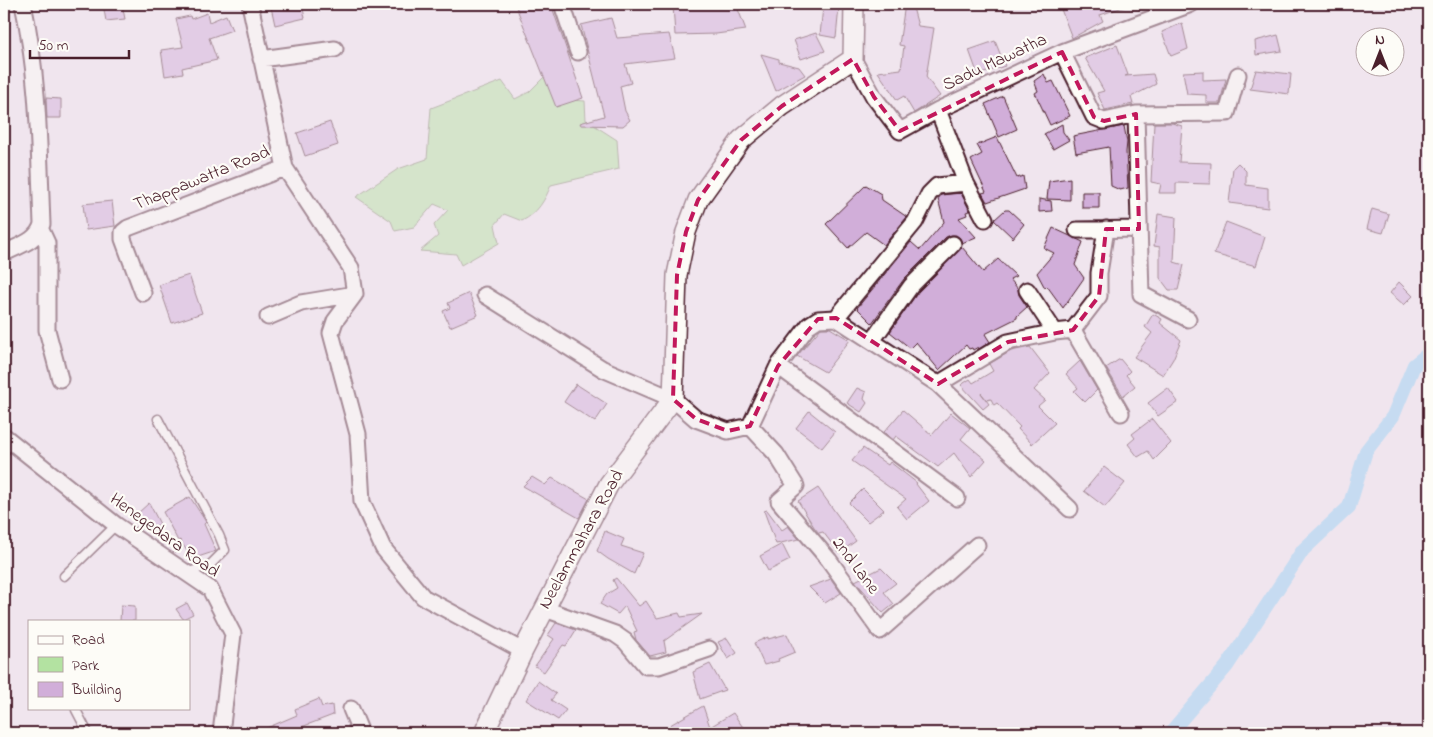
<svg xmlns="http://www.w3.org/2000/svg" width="1433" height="737" font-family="'Indie Flower',sans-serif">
	<rect width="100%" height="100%" fill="#f0e5ee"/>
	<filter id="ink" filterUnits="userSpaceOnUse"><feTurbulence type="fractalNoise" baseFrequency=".02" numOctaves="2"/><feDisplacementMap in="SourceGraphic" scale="10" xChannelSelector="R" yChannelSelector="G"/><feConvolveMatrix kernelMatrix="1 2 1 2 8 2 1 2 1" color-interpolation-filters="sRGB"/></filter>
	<g filter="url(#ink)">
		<path fill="#b3e2a1" stroke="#7e8066" d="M546,75L557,99L585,101L586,120L617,140L619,169L551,185C545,200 538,213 522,221L504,214L495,225L499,243L461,265L456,254L420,251L438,236L434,225L448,210L434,204L414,227L395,231L391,221L356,197L398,169L427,159L431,108L502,81L515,99L529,92Z"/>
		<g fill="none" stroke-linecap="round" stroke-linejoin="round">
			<path stroke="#92cff3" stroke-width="14" d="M1170,733L1227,666L1303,550L1349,507L1366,451L1393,416L1414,365L1429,353"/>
		</g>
		<path fill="#d1aed9" stroke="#4a1f2b" d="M103,4H122L125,19L106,21Z
			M283,4H302L305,18L275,25L271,7Z
			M515,4H551L583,98L556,107Z
			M687,4H736L746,30L716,34L675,35L673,5Z
			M905,4H912L918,26L934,28L926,77L940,96L914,113L904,96L897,100L878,72L901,69L904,46L899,45Z
			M1059,4H1128L1129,5L1100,15L1103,21L1072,38Z
			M823,7H839L836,38L820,35Z
			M207,13L209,22L226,15L232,30L209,38L217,60L182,68L183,73L165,76L161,50L183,47L176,19L190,16L191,19Z
			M611,18L617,38L669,34L675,58L625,64L631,83L620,86L625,111L630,120L623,126L581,125L580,123L604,116L581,25Z
			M1182,23L1188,49L1171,56L1162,32Z
			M816,33L825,51L801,59L794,40Z
			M1278,35L1282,51L1256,55L1255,41Z
			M995,41L1005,66L978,75L969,50Z
			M1117,45L1128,75L1125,76L1153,74L1156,84L1131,97L1133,104L1105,110L1097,93L1104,91L1085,58Z
			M761,54L779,59V62L799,67L805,75L776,91Z
			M1256,70L1291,74L1289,94L1250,89Z
			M1203,71V80L1226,79L1220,103H1206V95L1187,94L1183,72Z
			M1044,74L1048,83L1053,81L1070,116L1050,125L1035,93L1038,91L1034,81Z
			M1003,96L1017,129L999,137L985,104Z
			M46,98L61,99V118H47Z
			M330,122L338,145L305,156L297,133Z
			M1154,123H1172L1182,126L1179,162L1211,163L1210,184L1176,183V193H1159L1161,184L1151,182Z
			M1062,124L1063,132L1069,140L1053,149L1044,134Z
			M1124,126L1127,142L1126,152L1128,188L1120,190L1111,186L1109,147L1076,153L1073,136Z
			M997,137L1017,178L1023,176L1025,189L987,202L982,193L986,192L971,160L982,154L977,145Z
			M1238,163L1246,171V185L1268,188V208L1229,203L1233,168Z
			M1070,178V200L1047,199L1049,181Z
			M866,185L881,194L882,200L907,217L884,245L866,232L848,248L826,224Z
			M1082,192H1099V208H1082Z
			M961,193L970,211L966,212L967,215L959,218L976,237L962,243L960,238L956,235H951L946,237L904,279L872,323L857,308L911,242L920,250L944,222L938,199L941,195Z
			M1039,199L1051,201L1052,211L1039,212Z
			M112,201L115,226L86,230L83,204Z
			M1372,209L1389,214L1383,233L1367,229Z
			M1005,210H1009L1024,224L1013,238L994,220Z
			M1158,214L1176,217L1174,262L1184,265L1178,290H1169L1160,278V247L1154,246Z
			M1226,222L1265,237L1256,266L1214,254Z
			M1053,228L1083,242L1075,265L1084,278L1063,308L1047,286L1045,288L1037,273L1054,253L1044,248Z
			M962,247L983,272L998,259L1016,276L1010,279L1018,289L1019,295L1027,307L1017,316V318L985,334L990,342L979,349L978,347L973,350L972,348L969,349L966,345L939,370L916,342L910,348L890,332L918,292Z
			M189,275L202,313L172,323L159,285Z
			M1399,282L1413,296L1404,305L1390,293Z
			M469,293L478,315L450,327L443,311L450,308L448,303Z
			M1153,314L1162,319L1160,323L1181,340L1173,359L1163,375L1134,357L1152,333L1145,327Z
			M821,328H830L850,340L825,372L797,356Z
			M1030,347L1050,373L1034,390L1045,400L1038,406L1055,423L1032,444L1018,429L1020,427L997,403L994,405L991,399L987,400L981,393L989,404L983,409L961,385L970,379L973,383L993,371L989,364L1011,351Z
			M1120,359L1130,371L1126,375L1135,386L1123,396L1106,368Z
			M1080,361L1097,390L1085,402L1074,391L1078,388L1066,374Z
			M576,384L607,404L595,422L564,402Z
			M857,388L866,392L864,399L867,403L861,412L847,403Z
			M1168,388L1178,402L1158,416L1148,403Z
			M903,410L932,435L951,413L970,428L961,439L986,460L971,477L954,453L938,467L896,436L893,440L884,432Z
			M809,411L835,432L822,448L796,428Z
			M1152,419L1171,443L1154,460L1148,451L1138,457L1128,444L1135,438L1132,434Z
			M863,448L888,465L890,462L917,483L916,484L929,501L907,519L897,507L906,499L852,461Z
			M1104,467L1125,483L1105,507L1084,491Z
			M532,477L545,485L552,478L589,499L579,518L523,486Z
			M818,488L856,541L839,553L823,532L819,533L814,527L798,501Z
			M863,489L884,510L868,522L849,503Z
			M190,497L206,522L204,524L216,551L192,559L180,540L178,541L163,512Z
			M149,503L160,524L148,530L138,513Z
			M767,510L782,530L788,526L799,539L776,544L764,511Z
			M605,531L624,539L621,546L643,553L634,574L608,559L597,551Z
			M782,544L790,560L768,571L760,556Z
			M881,568L896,583L884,592L894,604L883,613L855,581Z
			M616,578L639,606L646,601L657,618L679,613L681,617L702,614L664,641L666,652L650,656L636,640L634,632L637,631L625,606L618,614L600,604L607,594L617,588L613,580Z
			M831,579L841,593L825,603L809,587Z
			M187,603L193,614L183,619L176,609Z
			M121,605L135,606V621H120Z
			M556,623L576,630L566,646L563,645L544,672L535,666L554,639L548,635Z
			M787,634L795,652L778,659L779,661L764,665L754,643L768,637V639Z
			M727,638L737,653L728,659L718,642Z
			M710,664L725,690L700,699L693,672Z
			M538,681L556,694L551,700L566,710L558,720L526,700Z
			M319,699L322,707L332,705L333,715L291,731L292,733H255L297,715L295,709Z
			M703,706L710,727L733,713L747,733H671L670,725Z"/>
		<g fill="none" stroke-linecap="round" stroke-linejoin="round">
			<defs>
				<path id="service" d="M158,419L219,535L225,550L210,565L186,573
					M4,452L11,442
					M64,576L116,525
					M76,710L88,733"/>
				<path id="minor" d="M562,4L578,52
					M1062,52L1094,117L1104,121L1136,114L1227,113L1238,75
					M261,59L335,49
					M853,59L874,97L900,131L938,110L1062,52L1191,4
					M938,110L966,183L985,219
					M1136,114L1141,294L1188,319
					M285,168L351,268L355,294L335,321L331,333L358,434L362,502L383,548L423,597L523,651
					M41,230L47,243V330L60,379
					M1077,230L1139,229
					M4,253C18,246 38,241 42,224C39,150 39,76 23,4
					M1027,290L1055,332L1073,330L1121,413
					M143,293L123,239V232L128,228L285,168L250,4
					M485,295L603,369L673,399L696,419L728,431L750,426L778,366L809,325L818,319L836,318L938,384L1070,509
					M268,317L301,303L355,294
					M836,318L915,222L929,194L937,186L966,183
					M1073,330L1099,296V273L1106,229
					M872,341L911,286L953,244
					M778,366L957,498
					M938,384L1008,342L1055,332
					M750,426L776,454L796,486L779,501L829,560L880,631L977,545
					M4,436L116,525L210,589L233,634L221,733
					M545,609L615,634L625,641L646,666H659L709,649
					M351,709L361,733"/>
				<path id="tertiary" d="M484,733L523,651L609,484L673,399L677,275L686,232L698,200L741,140L782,106L853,59L854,4"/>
			</defs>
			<use href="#service" stroke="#4a1f2b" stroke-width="11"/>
			<use href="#minor" stroke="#4a1f2b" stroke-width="19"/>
			<use href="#tertiary" stroke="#4a1f2b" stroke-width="22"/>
			<use href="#service" stroke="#fdfcf7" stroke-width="8"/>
			<use href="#minor" stroke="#fdfcf7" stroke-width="15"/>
			<use href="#tertiary" stroke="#fdfcf7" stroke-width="19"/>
		</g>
	</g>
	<path d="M0 0H1433V737H0ZM1062,52L1094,117L1104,121L1136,114L1139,229H1106L1099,296L1073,330L1008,342L938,384L836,318L818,319L778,366L750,426L728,431L696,419L673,399L677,275L686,232L698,200L741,140L782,106L853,59L874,97L900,131Z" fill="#f0e5ee" fill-opacity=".55" fill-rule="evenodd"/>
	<path fill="none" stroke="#c2185b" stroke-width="4" stroke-dasharray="10 6" stroke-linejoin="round" d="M1062,52L1094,117L1104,121L1136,114L1139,229H1106L1099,296L1073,330L1008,342L938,384L836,318L818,319L778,366L750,426L728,431L696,419L673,399L677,275L686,232L698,200L741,140L782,106L853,59L874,97L900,131Z"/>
	<g text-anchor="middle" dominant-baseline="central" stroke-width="4.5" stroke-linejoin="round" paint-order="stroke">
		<g font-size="18" fill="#4a1f2b" stroke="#fdfcf7">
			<text transform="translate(995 63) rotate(-25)">Sadu Mawatha</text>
			<text transform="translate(202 179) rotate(-22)">Thappawatta Road</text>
			<text transform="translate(164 536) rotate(36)">Henegedara Road</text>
			<text transform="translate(582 540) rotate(-61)">Neelammahara Road</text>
			<text transform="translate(855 566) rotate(53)">2nd Lane</text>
		</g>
	</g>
	<rect width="1433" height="737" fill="none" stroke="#fdfcf7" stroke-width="20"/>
	<rect x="10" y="10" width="1413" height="717" fill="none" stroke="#4a1f2b" stroke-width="2" filter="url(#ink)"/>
	<rect x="28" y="620" width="162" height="90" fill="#fdfcf7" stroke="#b5a4a5"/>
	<rect x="38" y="636" width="25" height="8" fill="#fdfcf7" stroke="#b5a4a5"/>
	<text x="72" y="644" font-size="15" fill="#4a1f2b">Road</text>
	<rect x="38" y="657" width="25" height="15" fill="#b3e2a1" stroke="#b5a4a5"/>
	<text x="72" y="670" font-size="15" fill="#4a1f2b">Park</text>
	<rect x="38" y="682" width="25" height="15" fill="#d1aed9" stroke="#b5a4a5"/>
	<text x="72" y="694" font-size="15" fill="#4a1f2b">Building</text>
	<g transform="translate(1380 52)"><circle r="24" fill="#fdfcf7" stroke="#b5a4a5"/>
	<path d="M0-4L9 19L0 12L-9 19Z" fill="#4a1f2b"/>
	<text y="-8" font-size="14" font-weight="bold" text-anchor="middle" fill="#4a1f2b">N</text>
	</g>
	<path d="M30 50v8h99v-8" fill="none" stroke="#4a1f2b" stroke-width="2.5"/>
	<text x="38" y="50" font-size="15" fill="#4a1f2b" stroke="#fdfcf7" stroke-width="4" paint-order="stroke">50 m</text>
</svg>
